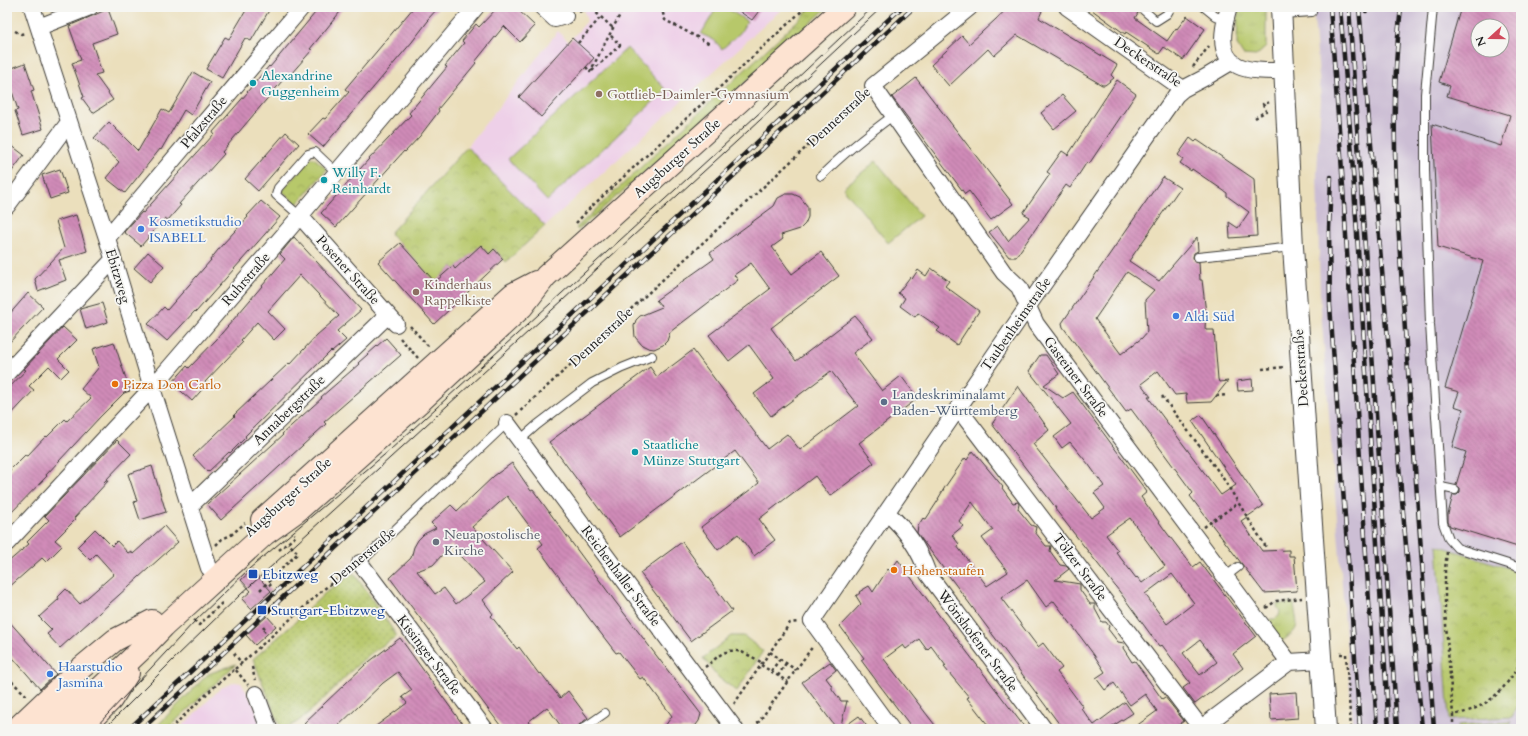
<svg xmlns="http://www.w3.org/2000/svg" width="1528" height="736" font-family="Cardo,serif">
	<defs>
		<pattern id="grass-tufts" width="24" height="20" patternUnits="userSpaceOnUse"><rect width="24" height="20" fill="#b7c86b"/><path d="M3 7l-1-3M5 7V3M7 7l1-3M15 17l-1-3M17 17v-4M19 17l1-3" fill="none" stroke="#9dab5c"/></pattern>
		<pattern id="park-crowns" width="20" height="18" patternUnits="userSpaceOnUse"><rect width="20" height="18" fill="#b7c86b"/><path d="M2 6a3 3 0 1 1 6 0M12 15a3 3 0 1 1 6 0" fill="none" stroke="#9dab5c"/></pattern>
		<pattern id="garden-dots" width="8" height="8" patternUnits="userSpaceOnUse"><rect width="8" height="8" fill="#b7c86b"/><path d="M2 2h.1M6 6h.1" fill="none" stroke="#9dab5c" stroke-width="1.8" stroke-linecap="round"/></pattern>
		<pattern id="building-back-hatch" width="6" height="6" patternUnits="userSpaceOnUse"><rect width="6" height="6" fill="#d08bb8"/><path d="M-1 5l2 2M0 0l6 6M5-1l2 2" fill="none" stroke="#a87195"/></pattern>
	</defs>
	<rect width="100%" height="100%" fill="#f6f6f2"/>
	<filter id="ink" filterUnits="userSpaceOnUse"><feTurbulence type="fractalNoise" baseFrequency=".025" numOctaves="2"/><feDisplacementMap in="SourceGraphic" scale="8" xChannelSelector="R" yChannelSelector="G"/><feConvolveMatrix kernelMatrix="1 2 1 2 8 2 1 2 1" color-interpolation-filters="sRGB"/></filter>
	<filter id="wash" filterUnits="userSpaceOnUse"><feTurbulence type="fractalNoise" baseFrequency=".012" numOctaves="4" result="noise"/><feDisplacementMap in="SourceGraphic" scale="16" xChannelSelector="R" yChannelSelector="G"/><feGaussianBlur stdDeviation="0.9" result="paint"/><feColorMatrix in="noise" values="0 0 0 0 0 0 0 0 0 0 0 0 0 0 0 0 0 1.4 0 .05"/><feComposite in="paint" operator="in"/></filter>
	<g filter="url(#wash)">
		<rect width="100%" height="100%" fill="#ebdfbc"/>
		<path fill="#eed0e8" d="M583,7H784L545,226L467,147L558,31L569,42L587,21Z
			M234,682L241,683L255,706L263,729H179L221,688Z"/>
		<path fill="#ccbed4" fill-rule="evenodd" d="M1313,7H1521V729H1353L1320,296L1317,173L1321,99ZM1478,26H1502V50H1478Z"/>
		<path fill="url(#grass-tufts)" stroke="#6a7244" d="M812,7H828L686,136L578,230L576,228Z
			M1238,7H1266V47L1256,56L1243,55L1237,45Z
			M1293,602L1294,604C1297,628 1302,627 1281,642L1269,623L1270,619H1275L1279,616L1280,611L1277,607L1278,604Z
			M236,664L167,729H154L208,674Z
			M1511,722L1509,729H1458V725Z"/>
		<path fill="url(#park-crowns)" stroke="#6a7244" d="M467,147L545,226L506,262L494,249L489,254L481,246L455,269L453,266L443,275L444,292L390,233Z
			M310,158H314L327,169L297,204L282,191Z
			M1437,545L1521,572V700L1512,717L1449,720Z
			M731,636H744L763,651L737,691L719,678L703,658Z"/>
		<path fill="url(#garden-dots)" stroke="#6a7244" d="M354,573L397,636C385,644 372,651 362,661C345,675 300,729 281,729L253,659L291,626L324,594Z"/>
		<path fill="#b7c86b" stroke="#6a7244" d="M717,7H725L747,21L740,33L722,49L714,40L701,34Z
			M627,48L666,90L547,201L508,159Z
			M876,161L921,216L888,243L843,188Z"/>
		<g id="blocks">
			<path fill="url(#building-back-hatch)" fill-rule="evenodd" d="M248,7H271L251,41L245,38L222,78L206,69L225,37L229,39Z
				M320,7H344L310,49L312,50L290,75L288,74L222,152L224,154L179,204L181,205L168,220L165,218L141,246L124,232L142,212L143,213L214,134L213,132L248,92H247L269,66L270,67Z
				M414,7H439L427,20L428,21L412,42L323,147L308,134L323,118L325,119L349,92L345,89Z
				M498,7H515L535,26L520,42L504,26L475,62L476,63L438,109L439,111L420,136L405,152L404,151L336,227L321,213L368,160L411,115L409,113L447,67L445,66L464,43L462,41L476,24L479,27Z
				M733,7H762L752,20Z
				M1009,7H1036L1042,11L1039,18L1117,65L1111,75L1114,78L1105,85H1102L1017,35L994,56L988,49L949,86L931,65L962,36L969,44Z
				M1088,7H1130L1138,13L1135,18L1167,41L1176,28L1177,29L1187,16L1205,29L1183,60L1164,47L1159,54L1126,32L1125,34Z
				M1461,7H1521V548L1450,526L1448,522V514L1453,495H1457L1460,492V488L1456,485L1466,452L1452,447L1463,409L1454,406L1459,392L1445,388L1483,261L1438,247L1432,124L1501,146L1510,115L1447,96L1450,86L1439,82ZM1478,26H1502V50H1478Z
				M108,9L117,34L92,43L102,73L95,75L113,100L93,113L82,98L84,97L72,63L81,60L69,26Z
				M572,38L594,58L541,117L519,97Z
				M25,63L34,90L31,91L43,129L23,135L15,111L18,110L7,76V70Z
				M193,72L210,82L191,115L184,110L161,150L160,149L125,193L106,178L119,162L94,138L109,122L138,151L162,109L169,113Z
				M916,78L1013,204L991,220L969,191L965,194L892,97Z
				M1117,80L1136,94L1089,164L1087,162L1070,188L1066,185L1016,257H1009L989,232L998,226L1008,241L1030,217L1023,213L1050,174L1047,172L1062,151L1068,155Z
				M1062,95L1076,111L1054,129L1041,113Z
				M286,132L299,144L258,191L245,179Z
				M1190,138L1195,142L1197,140L1254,179L1257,236L1230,238L1229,222L1238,228L1249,212L1227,196V193L1192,169L1191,171L1180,163L1183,159L1178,155Z
				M7,142L24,155L7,178Z
				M60,169L68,193L50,199L42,175Z
				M1163,177L1180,188L1129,261L1159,281L1197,237L1198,251L1194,253L1193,257L1194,261L1199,262L1200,280H1202L1206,313L1205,328L1206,330H1214L1218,379L1219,382L1228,381L1211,402L1187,403L1186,394L1175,395L1158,371L1141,384L1151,397H1148L1221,495L1236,485L1192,421L1201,415L1263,506L1241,521L1262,551L1289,550V556H1294L1297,591L1264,593L1190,496L1193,493L1154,440L1131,409L1126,412L1063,327L1062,323ZM1127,272L1154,290L1145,300L1147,332L1142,338L1121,354L1095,319Z
				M786,194H793L800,197L808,207V217L805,224L800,229L781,235L783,239L772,247L792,274L821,252L839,276L771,328L796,361L855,316L873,338L853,353L882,391L901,376L918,398L859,443L874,463L830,496L815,476L759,519L775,540L754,556L738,534L718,550L701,527L759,483L735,451L620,537L549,442L650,367L657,377L693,350L767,449L787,434L800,450L858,406L831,371L771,416L754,394L774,379L749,345L729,361L709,335L770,289L751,263L734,275L738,280L670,332L667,341L663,345L654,349L648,348L642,345L635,337L634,326L636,320L640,316L662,307L656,300L714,259L710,253L774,206L778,198Z
				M261,201L280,217L196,312L195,311L167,341L148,324L164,307L167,310L211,260H210L222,245L248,217L247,216Z
				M76,215L87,251L59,260L66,280L38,291L35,279L64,248L56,221Z
				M294,237L361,310L337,331L346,340L332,352L331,351L245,436L246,437L230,453L229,452L208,472L193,456L235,416L234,415L289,363L290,364L317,335L339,316L300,275L268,311L285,329L274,340L257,322L241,340L243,342L205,382L207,384L192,401L172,383L187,366L189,368L216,340L285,259L280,254Z
				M400,243L435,282L453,266L455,269L481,245L489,254L494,249L503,259L434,324L378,262Z
				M148,252L164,266L150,282L134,268Z
				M931,268L949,281L945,286L979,311L957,345L937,331L940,328L918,313L915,317L900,306L905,298L898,293L910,277L912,279L918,270L926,276Z
				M28,293L43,307L7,345V317Z
				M102,303L108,322L86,329L80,309Z
				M63,327L77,340L58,359L69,370L61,378L49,366L29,386L34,390L7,419V390L26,370L24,369Z
				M386,338L401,355L324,422L326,424L221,520L207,504L283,435L282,434L322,398L321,397L359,364L358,363Z
				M114,342L130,391L124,393L100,417L46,475L47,476L7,517V473L25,455L27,456L46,436L47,437L65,419L67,421L91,398L81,389L99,367L93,349Z
				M1040,355H1046L1059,374L1044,385L1063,398L1073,392L1147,492L1141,497L1167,533L1193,567L1200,562L1256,636L1233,654L1243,668L1195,704L1183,688L1190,683L1162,645L1159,646L1119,591L1055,509L1056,508L992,424L1018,386L1049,430L1033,444L1091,518L1105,508L1094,493L1104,486L1089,465L1070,442L1062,448L1054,437L1071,424L1029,371ZM1130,518L1165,566L1142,583L1137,577L1136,578L1116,552L1118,551L1106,535ZM1172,574L1194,603L1167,624L1145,594ZM1200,640L1217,662L1200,675L1183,653Z
				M1252,379L1253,390L1238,391L1237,381Z
				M117,440L131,454L104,482L109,480L74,518L76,519L55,540L62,546L46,562L42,558L7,589V563L29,544L27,542L49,520L45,516Z
				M973,451L1003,487L1002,488L1013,503L1018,502L1019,504L1018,509L1031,525L1036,527L1035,532L1046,546H1051L1050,551L1060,565L1066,566L1069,569L1055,580L1080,584V590L1090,604H1095V609L1102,622H1106L1109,626L1108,629L1118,642L1124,643L1123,648L1132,662L1135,661L1162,699L1165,697L1184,721L1173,729H1132L1157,711L1145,694L1130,705L1114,683L1105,690L1096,678L1105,672L1094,655L1054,601L1046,607L1027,580L1001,598L1038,647L1043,643L1062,668L1057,672L1083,707L1081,708L1094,725L1125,702L1133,713L1108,729H1064L1057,721L917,533L918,526L923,518L926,519L939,499H938L945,487L965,458L967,460ZM972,502L993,530L982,538L1008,572L987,586L957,546L959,544L952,535L963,526L959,521Z
				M512,463L531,491L533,490L614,600L701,714L699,721L693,729H663L672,716L643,677L640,679L619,652L616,653L589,618L538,548L543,544L507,496L472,527L513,572L483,600L493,614L491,616L517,649L519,647L539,674L541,673L560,698L568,691L588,718L579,725L577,729H563L547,707L528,722L534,729H503L390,578L411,558L414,547L418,540L424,534L436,528L431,523L451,505L457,511L494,476ZM451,545L485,582L456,604L444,588L435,594L417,571L433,565Z
				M152,466L166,512L140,520L134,502L137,501L128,474Z
				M164,526L178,542L60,648L47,634L52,630L39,617L59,599L58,597L66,589L80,604L114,574L96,554L90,560L77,547L95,529L112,546L117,541L128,553L131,551L133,554Z
				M682,542L732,611L691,641L640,573Z
				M898,560L941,618L1026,729H991L967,698L969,697L944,667L946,666L931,646L927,650L919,639L906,649L903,645L884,659L938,729H913L878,683L861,660L864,658L840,626L861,604L856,596L860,593L859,592L869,586L873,592L888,569L890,571Z
				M252,570L271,591L251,609L242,599L251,591L241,580Z
				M267,616L276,626L255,645L246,635Z
				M7,619L56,674L40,689L7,651Z
				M400,638L466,729H372L407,703L402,697L412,690L398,672L383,683L335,729H310L304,723L365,665Z
				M830,662L836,670L826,678L832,686V689L841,701H847L840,729H837L802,682Z
				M1296,692L1298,718L1271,720L1269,694Z
				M859,716L869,729H841Z"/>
		</g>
	</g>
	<g filter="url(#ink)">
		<use href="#blocks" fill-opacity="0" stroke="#3b3934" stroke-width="1"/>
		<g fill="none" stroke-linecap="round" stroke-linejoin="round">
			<defs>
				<path id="service" d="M1140,7L1156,21L1167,14L1171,7
					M1204,7L1215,16L1226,19
					M1433,7L1425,94V170L1430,324L1443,523L1449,539L1457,548L1521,568
					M1282,14L1312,12
					M821,176C844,153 868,134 894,115
					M300,216L276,195L278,188L308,154L315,152L337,173
					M1198,257L1293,247
					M520,440L537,425L592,383L622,368L652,356
					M1441,487L1455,490
					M360,563L507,423
					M1225,577L1238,567
					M582,729L605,713"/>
				<path id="minor" d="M32,7L107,238L152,388L209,568
					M542,7L555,19L565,16
					M970,7L873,86L1004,273L1019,287L1036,324L1289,662
					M1067,7L1183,89
					M1229,7C1227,14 1225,21 1224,28C1217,73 1252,71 1284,71
					M39,27L90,7
					M7,206L69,122
					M300,216L396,324
					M107,238L302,7
					M7,373L113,260
					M958,408L1201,728
					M507,423L735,729
					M190,506L388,315
					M887,513C906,529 920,551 928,574L1044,729
					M7,543L152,388L300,216L476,7
					M360,563L485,729
					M256,694L269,729
					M891,729L812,621L1028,306L1176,95L1183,89L1206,77L1231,62
					M1200,729L1289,662L1321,660"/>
				<path id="tertiary" d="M1281,7L1293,247L1326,729"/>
				<path id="secondary" d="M262,520L513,294L536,282
					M16,729L75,673L115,640L152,621
					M39,729L76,693
					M62,729L75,712L144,647L164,626L265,534L297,511L423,399L522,307L546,276L844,7
					M82,729L111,700L128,673"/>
			</defs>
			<use href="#service" stroke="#3b3934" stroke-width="10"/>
			<use href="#minor" stroke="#3b3934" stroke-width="18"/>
			<use href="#tertiary" stroke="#3b3934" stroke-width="22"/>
			<use href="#secondary" stroke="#3b3934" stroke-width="24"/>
			<path stroke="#3b3934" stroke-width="2.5" stroke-dasharray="3 3" stroke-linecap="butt" d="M661,7L665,20L710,44
				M592,9L613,28
				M584,10L601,7
				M579,12L583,10L586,7
				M15,31L21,34L26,33
				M578,43L601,17
				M586,67L590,72L624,7
				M1193,67L1209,46
				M592,71L620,45L609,34
				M1255,118L1266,111L1263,104L1270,102
				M576,223L589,209L806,7
				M410,326L430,348
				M400,338L418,358
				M1262,369L1285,367
				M1162,396L1221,475L1266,547
				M1216,396L1227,395
				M516,415L863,95
				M1204,527L1238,503
				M216,545L222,539L231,535L245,523
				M279,550L296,536L294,534
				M1447,552L1445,569V611L1453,715
				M271,586L268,582L298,553L288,543
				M260,590L268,582
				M1266,608L1276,601L1302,598
				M194,620L199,625L223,602
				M263,626L266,630L264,632
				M770,652L796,670
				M234,653L242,664
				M1340,654H1346L1351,729
				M761,665L788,682
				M252,667L255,680
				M705,667C711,663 719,654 726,652C737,647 753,657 762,663
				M235,669L324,589L349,570
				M771,671L780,659
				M778,676L786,663
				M7,677L27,696
				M734,704L790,623L799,622
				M170,729L213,688L235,669L248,685
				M755,729L758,723L813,646
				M1453,729V715C1488,708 1503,692 1521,662"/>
			<use href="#service" stroke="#fff" stroke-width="8"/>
			<use href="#minor" stroke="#fff" stroke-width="16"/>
			<use href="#tertiary" stroke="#fff" stroke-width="20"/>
			<use href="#secondary" stroke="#fde3d1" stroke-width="22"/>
			<path stroke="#1c1c1c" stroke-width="1" d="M94,729L195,621L249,569L390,450L790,85L873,7
				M104,729L174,659L240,595L794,89L882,7"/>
			<defs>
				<path id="rail" d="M1330,7L1341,156L1377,729
					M1340,7L1351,141L1389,729
					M1349,7L1397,729
					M1359,7L1422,729
					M1401,7C1388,114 1398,223 1405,330C1415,463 1425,596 1434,729
					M1366,11L1367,7
					M1331,177L1329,229L1330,305L1360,729
					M129,729L902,7
					M142,729L914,7"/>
			</defs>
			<use href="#rail" stroke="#1c1c1c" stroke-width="4.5"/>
			<use href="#rail" stroke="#f6f6f2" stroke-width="3" stroke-dasharray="9" stroke-linecap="butt"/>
		</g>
	</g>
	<g fill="#0f9aa8" stroke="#f6f6f2" stroke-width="1.5">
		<circle cx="253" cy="83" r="4"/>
		<circle cx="324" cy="180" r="4"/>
		<circle cx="635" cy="452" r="4"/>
	</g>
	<g fill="#8d6e63" stroke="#f6f6f2" stroke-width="1.5">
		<circle cx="599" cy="94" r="4"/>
		<circle cx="416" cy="292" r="4"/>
	</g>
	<g fill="#3f7fe0" stroke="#f6f6f2" stroke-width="1.5">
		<circle cx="141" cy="229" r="4"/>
		<circle cx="1176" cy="316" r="4"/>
		<circle cx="50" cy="674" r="4"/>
	</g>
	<g fill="#e8710a" stroke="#f6f6f2" stroke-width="1.5">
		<circle cx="115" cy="384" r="4"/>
		<circle cx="894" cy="570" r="4"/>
	</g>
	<circle fill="#5c6f8a" stroke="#f6f6f2" stroke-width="1.5" cx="884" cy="402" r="4"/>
	<circle fill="#6b7280" stroke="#f6f6f2" stroke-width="1.5" cx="436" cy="542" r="4"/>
	<g fill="#1a4fb4" stroke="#f6f6f2" stroke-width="1.5">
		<rect x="248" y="569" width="10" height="10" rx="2"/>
		<rect x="257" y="605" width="10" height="10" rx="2"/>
	</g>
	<g text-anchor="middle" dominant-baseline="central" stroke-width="3.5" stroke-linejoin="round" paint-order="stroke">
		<g font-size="14" fill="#1c1c1c" stroke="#f6f6f2">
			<text transform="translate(1148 62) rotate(34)">Deckerstraße</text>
			<text transform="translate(839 117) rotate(-43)">Dennerstraße</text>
			<text transform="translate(204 122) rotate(-50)">Pfalzstraße</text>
			<text transform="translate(677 158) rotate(-42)">Augsburger Straße</text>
			<text transform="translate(348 270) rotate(48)">Posener Straße</text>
			<text transform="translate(118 276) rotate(73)">Ebitzweg</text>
			<text transform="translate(246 279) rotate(-49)">Ruhrstraße</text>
			<text transform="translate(1016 324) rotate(-55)">Taubenheimstraße</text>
			<text transform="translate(601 337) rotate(-43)">Dennerstraße</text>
			<text transform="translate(1301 368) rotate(-94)">Deckerstraße</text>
			<text transform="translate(1076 377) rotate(53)">Gasteiner Straße</text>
			<text transform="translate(289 410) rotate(-44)">Annabergstraße</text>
			<text transform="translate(288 497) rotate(-42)">Augsburger Straße</text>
			<text transform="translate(363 556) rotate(-40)">Dennerstraße</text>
			<text transform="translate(1080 567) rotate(53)">Tölzer Straße</text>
			<text transform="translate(621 576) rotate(53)">Reichenhaller Straße</text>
			<text transform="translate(978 641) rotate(53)">Wörishofener Straße</text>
			<text transform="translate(429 655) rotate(53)">Kissinger Straße</text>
		</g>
		<g font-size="14" fill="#0d838f" stroke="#f6f6f2" text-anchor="start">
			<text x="261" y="75">Alexandrine<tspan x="261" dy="16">Guggenheim</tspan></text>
			<text x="332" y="172">Willy F.<tspan x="332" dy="16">Reinhardt</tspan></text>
			<text x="643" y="444">Staatliche<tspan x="643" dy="16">Münze Stuttgart</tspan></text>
		</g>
		<g font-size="14" fill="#785e54" stroke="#f6f6f2" text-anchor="start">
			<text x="607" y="94">Gottlieb-Daimler-Gymnasium</text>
			<text x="424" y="284">Kinderhaus<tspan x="424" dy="16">Rappelkiste</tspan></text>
		</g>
		<g font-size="14" fill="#366cbe" stroke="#f6f6f2" text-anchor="start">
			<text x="149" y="221">Kosmetikstudio<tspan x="149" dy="16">ISABELL</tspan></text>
			<text x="1184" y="316">Aldi Süd</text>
			<text x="58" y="666">Haarstudio<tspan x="58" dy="16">Jasmina</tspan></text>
		</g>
		<g font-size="14" fill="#c56008" stroke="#f6f6f2" text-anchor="start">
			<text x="123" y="384">Pizza Don Carlo</text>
			<text x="902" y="570">Hohenstaufen</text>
		</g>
		<g font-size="14" fill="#4e5e75" stroke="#f6f6f2" text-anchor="start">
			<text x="892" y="394">Landeskriminalamt<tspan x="892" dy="16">Baden-Württemberg</tspan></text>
		</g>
		<g font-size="14" fill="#5b616d" stroke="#f6f6f2" text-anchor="start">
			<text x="444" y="534">Neuapostolische<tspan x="444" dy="16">Kirche</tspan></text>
		</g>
		<g font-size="14" fill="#164399" stroke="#f6f6f2" text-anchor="start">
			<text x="262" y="574">Ebitzweg</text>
			<text x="271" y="610">Stuttgart-Ebitzweg</text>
		</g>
	</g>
	<rect width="1528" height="736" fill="none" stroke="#f6f6f2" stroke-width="24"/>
	<g transform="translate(1490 38) rotate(249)"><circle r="19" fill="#f6f6f2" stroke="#9f9f9c"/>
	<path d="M0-3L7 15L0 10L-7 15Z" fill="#d1495b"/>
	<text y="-6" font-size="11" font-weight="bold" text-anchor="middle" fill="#1c1c1c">N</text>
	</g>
</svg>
